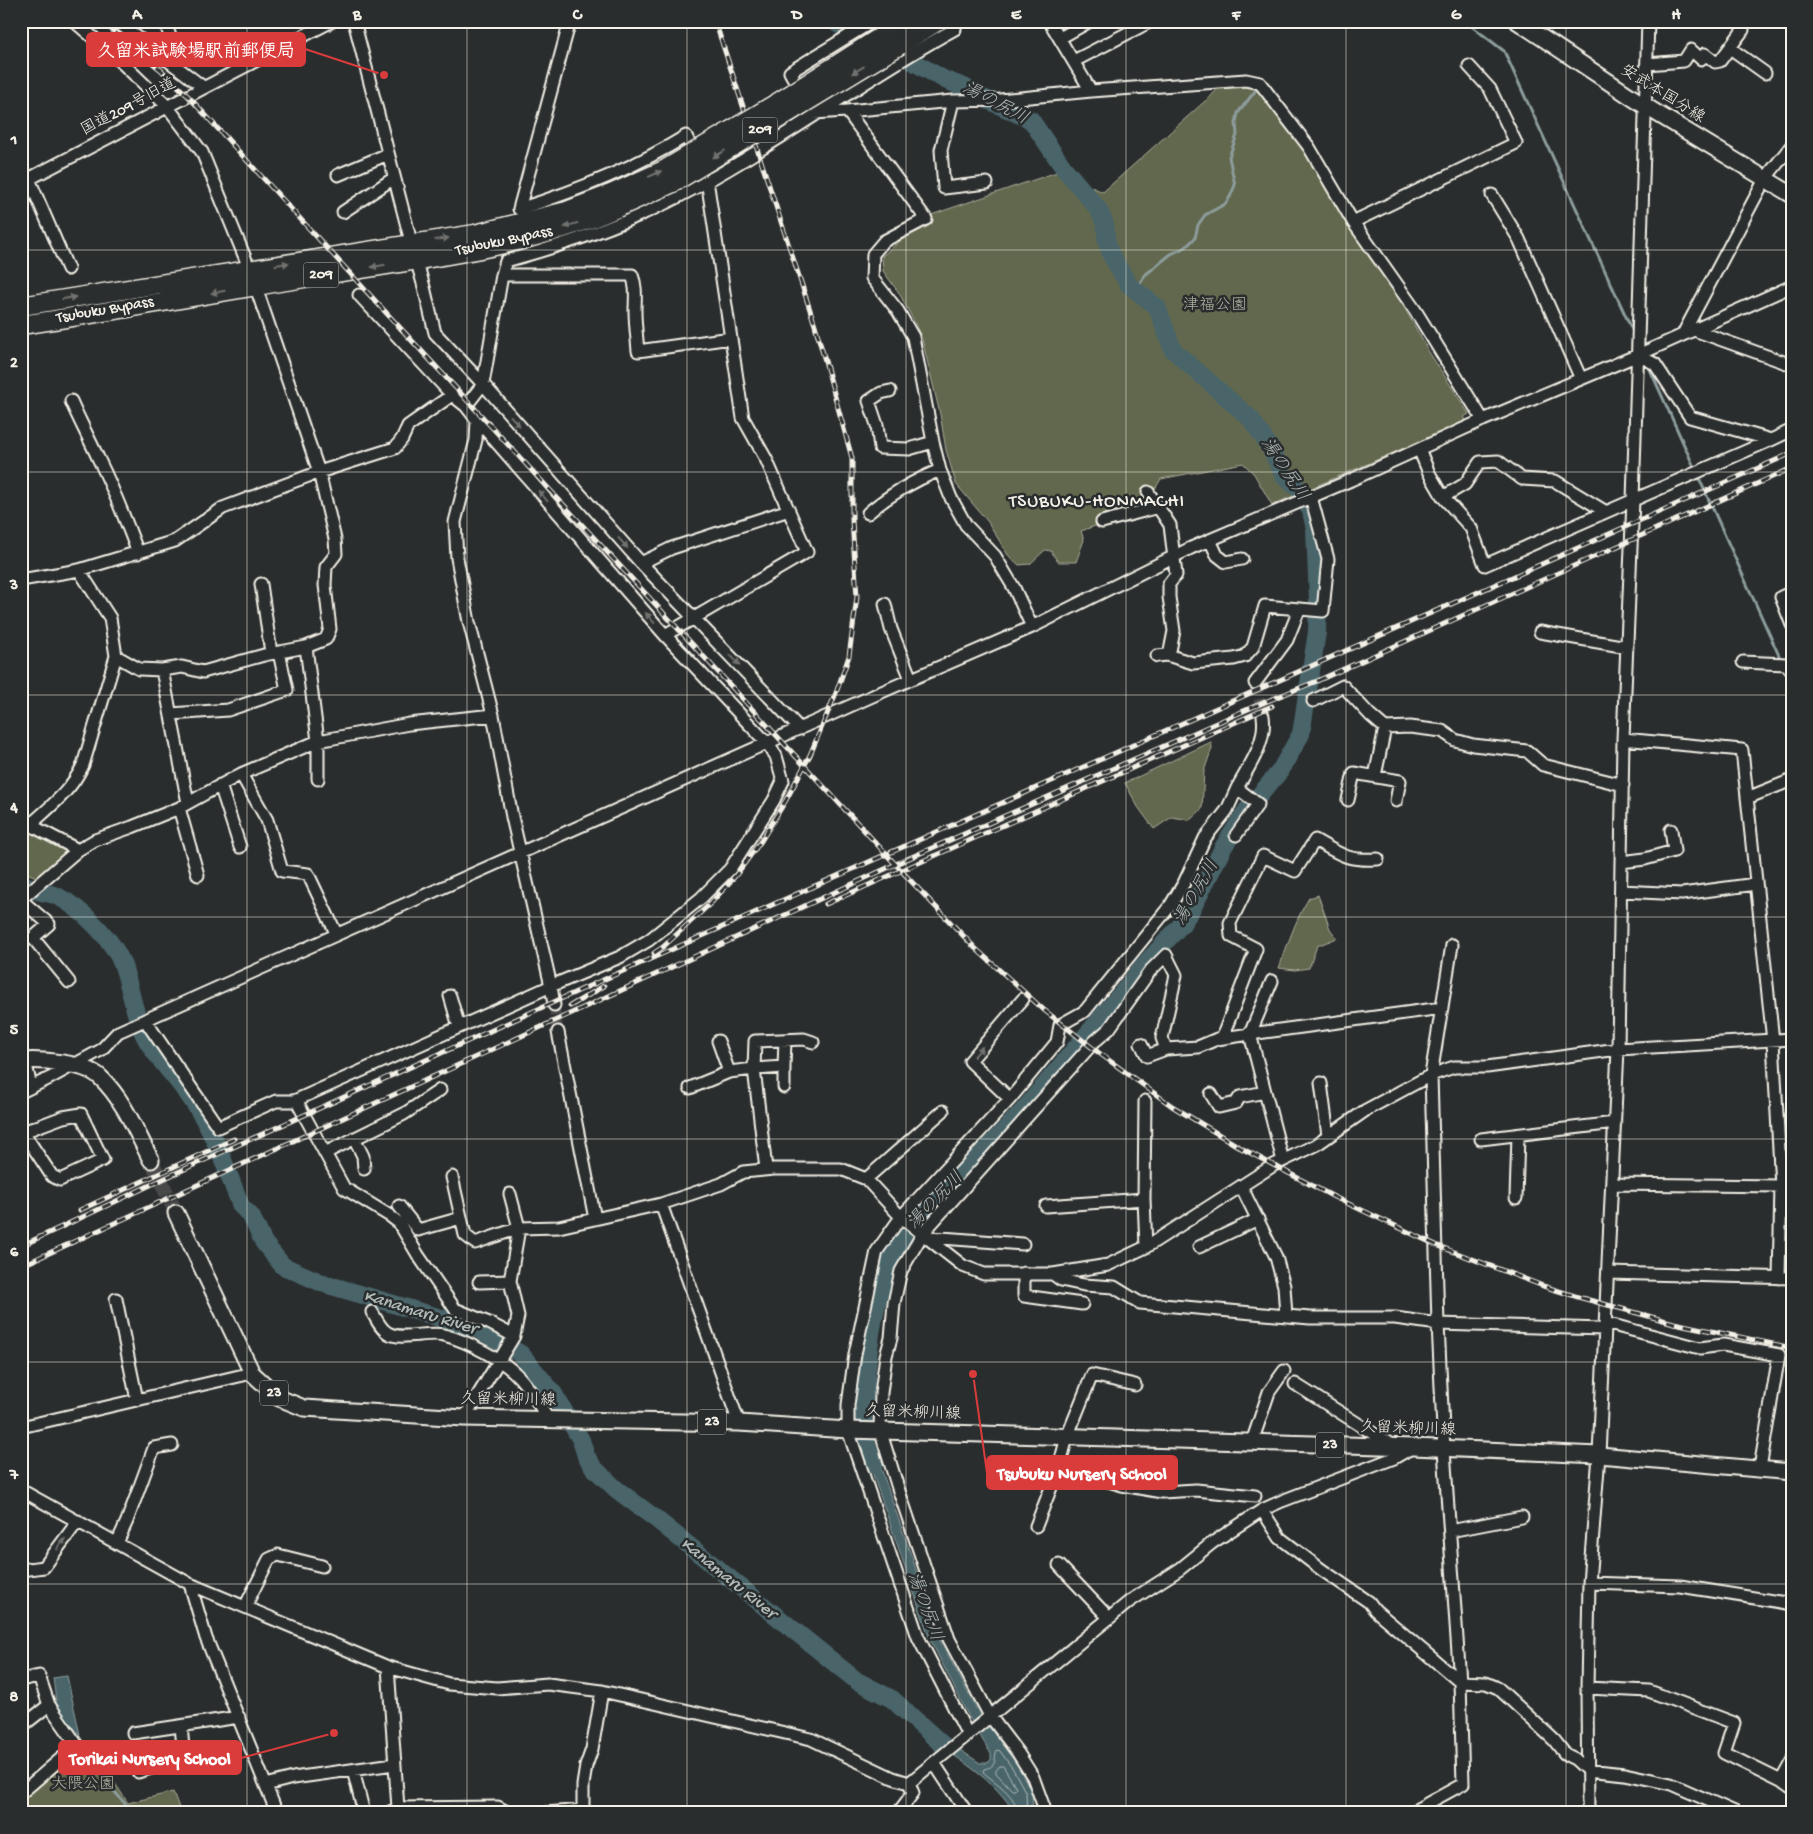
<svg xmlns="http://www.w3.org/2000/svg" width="1813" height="1834" font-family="'Gochi Hand','Klee One',sans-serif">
	<rect width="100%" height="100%" fill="#2a2d2e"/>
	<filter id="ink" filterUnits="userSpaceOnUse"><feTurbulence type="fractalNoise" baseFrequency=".02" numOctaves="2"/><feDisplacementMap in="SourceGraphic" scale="10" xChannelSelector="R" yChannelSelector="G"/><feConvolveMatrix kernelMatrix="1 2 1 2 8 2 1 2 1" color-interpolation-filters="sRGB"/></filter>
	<g filter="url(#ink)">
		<path fill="#62684e" stroke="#abac9b" d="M1225,80L1255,85L1304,147L1404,307L1429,352L1469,414L1464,417L1467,421L1272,505L1254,474L1243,463L1161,479L1143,509L1081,531L1084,540L1076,562H1058L1051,551L1045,550L1030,564L1019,565L1008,555L988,522L956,484L946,450L940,414L922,339L914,321L899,293L883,271L882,256L931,215L1057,172L1103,192L1213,94Z
			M1211,742L1212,748L1204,771L1202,809L1190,820L1172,817L1154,829L1138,807L1125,783Z
			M21,828L69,852L37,877L21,871Z
			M1318,895L1330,929L1337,938L1317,946L1309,968L1295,970L1279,968C1288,944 1295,920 1309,898Z
			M89,1744L128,1803L173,1792L181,1813H21V1802Z"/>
		<path fill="#48656b" stroke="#8d9d9d" d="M872,1442L941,1642L980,1715L1018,1766L1032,1792L1033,1813H1014C999,1782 952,1755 925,1735L928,1729L980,1763H987L991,1760V1754L969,1717L930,1639L862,1443Z
			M67,1676L80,1735L57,1707L53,1678Z"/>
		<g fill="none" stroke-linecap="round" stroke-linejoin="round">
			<path stroke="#afb9b6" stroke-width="1" d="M1000,1766H1003L1016,1787L1015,1790H1012L996,1773V1771Z
				M1018,1813C1016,1795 996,1783 983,1772L984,1769C999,1766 993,1759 997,1750L1000,1751L1013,1769L1026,1793L1027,1813"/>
			<path stroke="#8d9d9d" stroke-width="3" d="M1465,21L1504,51L1634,334
				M1135,290L1145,275L1171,254L1186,247L1195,238L1198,225L1205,215L1225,204L1230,197L1235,185L1229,157L1237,135L1236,123L1238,113L1259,86
				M1648,365L1781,660
				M1787,672L1792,683
				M109,1785L133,1813"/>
			<path stroke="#48656b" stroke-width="18" d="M833,21L846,29
				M21,884C27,885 30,887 35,890C42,893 50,893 57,896C81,908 114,940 123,966C132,992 134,1018 148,1042C161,1063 178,1080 192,1100C214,1131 227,1171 241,1206L251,1216L264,1243L283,1266L322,1283L478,1329L521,1354L554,1394L581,1440L586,1456L594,1468L616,1489L656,1519L857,1681L892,1699L945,1747
				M874,1465C871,1456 867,1448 865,1439C862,1424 864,1408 865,1393C868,1340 876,1283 902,1237L1021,1113L1127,987L1144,965L1182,924L1194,905L1224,846L1248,809L1280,771L1301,734L1317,632L1318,601L1315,529L1311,511L1300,490L1284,476L1271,449L1251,419L1173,350L1157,307L1129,285L1111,255L1107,243L1105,224L1099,210L1063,167L1031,120L981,97L964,87L945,80L912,61"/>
			<path stroke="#484a4a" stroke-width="11" stroke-dasharray="11 5.5" stroke-linecap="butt" d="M1255,683L1263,716
				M554,1005L558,1032"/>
			<path stroke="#484a4a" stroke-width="15" stroke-dasharray="15 8" stroke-linecap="butt" d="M151,1160L176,1213"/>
			<defs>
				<path id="minor" d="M74,21L119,60L167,106L202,152L250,270L319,472L335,539L336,554L326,567L325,585L330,629L326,639L306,647L264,655L203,672L182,667L162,670L139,669L116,656
					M116,21L203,87
					M165,21L175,52L166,60
					M354,21L409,234L424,287L435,333L483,384L641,563L800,729
					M873,21L790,72L813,113L847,111L953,101L1000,100L1091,91L1246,80L1260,83L1309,147L1353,222L1415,310L1483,420
					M1049,21L1091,91
					M1060,38L1090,21
					M1730,48L1765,73
					M1074,61L1151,21
					M1647,64L1684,61L1691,50L1701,59L1705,54L1715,62L1720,61L1743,30
					M953,101L941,150L944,188L987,183
					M847,111L926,219L884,241L873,254L872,278L898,311L913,337L933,442L940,470L951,498L966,525L995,556L1014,588L1032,627
					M338,175L388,154
					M29,179L68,269
					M21,183L332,21
					M1492,195L1519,239L1581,379
					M519,209C577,191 634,168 686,136L707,180L743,418L766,459L807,552L665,635
					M519,209L570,21
					M343,212L394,178
					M1353,222L1516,143L1490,89L1469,66
					M502,275H632C637,288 635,298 635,311C635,324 637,338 638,351L731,338
					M359,295L452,395
					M1694,330L1792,365
					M1683,334L1765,179L1792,145
					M1638,355L1655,364L1690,417L1771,440L1792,430
					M890,391L881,393L869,401L877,425L880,448L909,449L933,442
					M71,401C80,422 90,440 99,460C114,490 126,521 138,553
					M466,406L483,384L502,275L506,261C550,249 593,235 635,217C677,199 720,175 758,151C824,111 887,66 955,29V21
					M1419,449L1429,473L1443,497L1471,528L1485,565L1606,512
					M1148,492L1170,525L1176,575L1169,584V597L1174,631L1169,656
					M1443,497L1465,484L1480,462L1498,461L1522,479L1555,481L1606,512L1771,440
					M868,513C890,494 913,481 940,470
					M1102,522L1159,507
					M1210,540L1217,555L1226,562L1242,559
					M641,563L672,548L789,510
					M21,580L79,570L175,541L223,508L319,472L395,448L402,439L408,426L452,395L466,406L477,420L476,440L455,522L457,558L469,622L493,715L512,817L551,986L554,1005
					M261,584L271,653
					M1792,592L1781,597L1792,625
					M885,604L891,629L911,679
					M1540,632L1627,647
					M306,647L318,741V779
					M1157,656L1167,655L1193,663L1234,659L1245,656L1253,647L1265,606L1323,611L1328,559L1311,497
					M1743,662L1786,664L1792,671
					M162,670L188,803
					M1255,683L1287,640L1299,610
					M1313,701L1343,686L1370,715L1385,728
					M171,714L228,710L287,690L279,652
					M1623,739L1742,750L1773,1041L1781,1186L1779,1278
					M241,774L267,820L282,871L308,874L336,933
					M1375,776L1385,728L1410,727L1442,731L1455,740L1473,745L1527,751L1543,765L1623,785
					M220,785L240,847
					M1747,798L1792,780
					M1348,800L1354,773L1400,781L1396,801
					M179,808L198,875
					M21,820L78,850
					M30,825C51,806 71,791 83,765L116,656L110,618L79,570
					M1236,835L1258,804L1237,788C1249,766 1267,742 1263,716
					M1621,862L1645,859L1674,851L1671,830
					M1621,891L1682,894L1756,884
					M21,899L78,850L95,840L132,827L179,808L241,774L318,741L409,724L493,715
					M21,900L49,924L33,938L69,982
					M1272,981L1250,1034L1283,1161
					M450,996L459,1027
					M145,1020L218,1127L276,1101H294L551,986L620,957L649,940L701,898L730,869L774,800L783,781L776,756L767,743L665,635L477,420
					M558,1032L595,1219
					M1222,1038L1256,949L1231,936L1230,923L1263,856L1295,871L1315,840C1341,855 1347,861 1378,859
					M718,1041L729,1072
					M1141,1044L1147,1056L1166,1049L1198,1047L1217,1039L1250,1034L1442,1008
					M25,1060L31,1087
					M784,1067L785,1040
					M1321,1083L1328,1136
					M784,1087V1067L754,1069L755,1041L804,1039L813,1042
					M690,1088L729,1072L754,1069L766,1169
					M21,1092L50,1078L101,1050L118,1032L145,1020L877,694L1032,627L1191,548L1351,480L1483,420L1638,355L1792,286
					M1211,1094L1219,1107L1236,1103L1240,1097L1265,1092
					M1010,1099L970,1061L1023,999
					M296,1100L344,1188L390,1216L399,1223L418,1255L455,1309L489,1323L514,1336
					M1145,1101L1144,1199L1146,1247
					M21,1129L23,1132L52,1176L60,1180L103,1160L81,1114L63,1117L23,1132
					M354,1138L363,1156L364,1169
					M1481,1139L1615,1123
					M325,1153L404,1114L440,1090
					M452,1177L465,1235L475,1243L519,1228L510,1194
					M866,1179L943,1111
					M1612,1184L1781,1186
					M1241,1186L1276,1257L1284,1286L1286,1316
					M1516,1198L1518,1135
					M661,1204L739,1423
					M399,1206L418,1230L461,1218
					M1046,1206L1144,1199
					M928,1237L1023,1244
					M1199,1247L1258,1219
					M1024,1273V1296L1082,1304
					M1608,1273L1792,1278
					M1053,1274L1061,1280L1084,1285L1114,1287L1140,1303L1310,1318H1395L1438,1324L1604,1329
					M479,1282L510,1281
					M116,1299L137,1400
					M372,1312C376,1318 380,1329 388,1333C401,1341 429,1331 444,1335C467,1341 504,1360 520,1378C531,1390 539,1405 548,1419
					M1605,1323L1700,1348L1723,1345L1779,1355L1760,1468
					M1295,1384L1393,1446
					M464,1418L514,1336L518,1316L510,1281L519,1228L559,1227L661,1204L721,1184L743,1172L774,1169H841L866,1179L901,1217L963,1266L984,1274H1053L1108,1265L1146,1247L1274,1165L1316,1145L1366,1110L1431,1075L1454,1067H1487L1618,1049L1792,1039
					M21,1427L252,1373
					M1252,1442L1269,1392L1284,1371
					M1059,1467L1122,1485L1162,1492L1196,1490L1255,1496
					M21,1490L190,1584L388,1667L449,1684L497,1688L548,1684L602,1691L811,1739L893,1778L909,1783L913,1793L898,1813
					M1262,1510L1280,1538L1322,1570L1369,1602L1375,1610L1460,1682L1486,1683L1498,1688L1554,1740L1565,1754L1575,1759L1587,1770L1625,1774L1671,1784L1737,1813
					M1036,1526L1059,1467L1067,1437L1092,1375L1135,1385
					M1450,1531L1522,1517
					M117,1543L127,1521L154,1448L172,1445
					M1059,1565L1109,1618
					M21,1570L44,1567L78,1521
					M1589,1583L1680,1586L1792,1604
					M190,1584L206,1638L277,1813
					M245,1607L269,1559L278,1555L322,1566
					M21,1680L39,1676L49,1705L77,1745L21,1793
					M1587,1688L1649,1691L1734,1723L1724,1753L1781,1781L1792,1789
					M21,1727L49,1705
					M133,1733L239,1717
					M968,1735L918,1637L848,1430V1405L855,1354L877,1251L901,1217L1010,1099L1057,1042L1060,1025L1085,1011L1170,906L1184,883L1205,838L1227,810L1237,788
					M934,1763L967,1813
					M353,1770L364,1813
					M138,1772L184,1758L181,1726
					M1781,1781L1792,1761
					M909,1783L1130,1601L1180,1569L1212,1543L1262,1510L1282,1501L1394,1458L1413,1447
					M266,1785L293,1778L394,1764
					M398,1808L498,1807L509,1813
					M388,1813L398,1808L388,1667
					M546,1813L583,1810
					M585,1813L583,1810V1785L586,1766L592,1749L602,1691
					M1046,1813L1033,1777L1018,1753L990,1716L949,1639L898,1488L880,1430L881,1393L886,1356L891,1338L894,1303L901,1271L923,1233L1094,1042L1109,1029L1150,971L1166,955L1176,975L1162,1038L1166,1049
					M1410,1813L1463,1784L1460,1682L1444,1450L1438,1324L1431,1075L1452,945
					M1588,1813L1587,1688L1589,1583L1599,1455L1618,1049L1623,739L1633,500L1648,21"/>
				<path id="major" d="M1517,21L1645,106L1792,195
					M21,1061C42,1059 85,1063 100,1077C124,1100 136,1131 151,1160
					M176,1213L252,1373L279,1398L304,1408L464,1418L739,1423L848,1430L1413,1447L1599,1455L1792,1472"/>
				<path id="highway" d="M891,30L906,21
					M900,45L938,21
					M21,306L475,234L567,211L611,194
					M21,325C122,310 222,291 323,275C420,259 527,248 617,208"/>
			</defs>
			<use href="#minor" stroke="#f4f1e8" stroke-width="15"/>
			<use href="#major" stroke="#f4f1e8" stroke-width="19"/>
			<use href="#highway" stroke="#f4f1e8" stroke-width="21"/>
			<use href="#minor" stroke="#2a2d2e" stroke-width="11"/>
			<use href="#major" stroke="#2a2d2e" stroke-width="15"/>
			<use href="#highway" stroke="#2a2d2e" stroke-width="18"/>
			<defs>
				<path id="rail" d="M101,21L160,69L189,97L368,293L910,880L975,948L1044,1010L1099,1053L1172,1106L1241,1148L1334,1197L1436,1245L1543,1286L1578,1297L1674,1323L1792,1348
					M826,904L1272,706
					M654,953L663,947L711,903L736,875L761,841L786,800L810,755L836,693L849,656L857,597L852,520V458L815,325L715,21
					M570,1006L604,986
					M80,1210L234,1139
					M21,1246L176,1173L587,987L1792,453
					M21,1266L907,859L1255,706L1317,681L1792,468"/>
			</defs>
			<use href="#rail" stroke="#f4f1e8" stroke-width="5"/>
			<use href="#rail" stroke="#2a2d2e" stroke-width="3" stroke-dasharray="9" stroke-linecap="butt"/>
			<defs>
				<path id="highway-bridge" d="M611,194L664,170L775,104L891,30
					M617,208L673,183L900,45"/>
			</defs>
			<use href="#highway-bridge" stroke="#f4f1e8" stroke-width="21" stroke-linecap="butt"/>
			<use href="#highway-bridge" stroke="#2a2d2e" stroke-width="18"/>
		</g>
		<defs><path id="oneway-solid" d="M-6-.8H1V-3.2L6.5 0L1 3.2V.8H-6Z" transform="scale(1.25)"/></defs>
		<g fill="#71726f">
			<use href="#oneway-solid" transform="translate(858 70) rotate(149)"/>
			<use href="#oneway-solid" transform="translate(719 154) rotate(149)"/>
			<use href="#oneway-solid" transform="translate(655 174) rotate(-25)"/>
			<use href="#oneway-solid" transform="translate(571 225) rotate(162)"/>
			<use href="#oneway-solid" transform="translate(442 239) rotate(-8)"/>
			<use href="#oneway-solid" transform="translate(282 264) rotate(-9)"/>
			<use href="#oneway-solid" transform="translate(378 266) rotate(171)"/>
			<use href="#oneway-solid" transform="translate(218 292) rotate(170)"/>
			<use href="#oneway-solid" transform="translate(69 298) rotate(-9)"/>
			<use href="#oneway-solid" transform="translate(515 421) rotate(48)"/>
			<use href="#oneway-solid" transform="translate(543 496) rotate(-131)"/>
			<use href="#oneway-solid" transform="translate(623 543) rotate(48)"/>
			<use href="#oneway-solid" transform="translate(650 618) rotate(-131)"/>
			<use href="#oneway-solid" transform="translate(735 660) rotate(47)"/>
			<use href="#oneway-solid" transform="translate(978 1052) rotate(-49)"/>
			<use href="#oneway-solid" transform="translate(61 1544) rotate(-54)"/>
		</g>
	</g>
	<path fill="none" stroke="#f4f1e8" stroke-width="1" stroke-opacity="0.55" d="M247,21V1813M467,21V1813M687,21V1813M906,21V1813M1126,21V1813M1346,21V1813M1566,21V1813M21,250H1792M21,472H1792M21,695H1792M21,917H1792M21,1139H1792M21,1362H1792M21,1584H1792"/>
	<g text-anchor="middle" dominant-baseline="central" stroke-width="5" stroke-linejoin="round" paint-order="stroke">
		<g fill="#2a2d2e" stroke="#b7b6b0" stroke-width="1">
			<rect x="742.5" y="117.5" width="35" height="25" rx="4"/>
			<rect x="303.5" y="262.5" width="35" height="25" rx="4"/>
			<rect x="260" y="1380.5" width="28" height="25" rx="4"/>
			<rect x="698" y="1409.5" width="28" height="25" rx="4"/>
			<rect x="1316" y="1432.5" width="28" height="25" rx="4"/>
		</g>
		<g font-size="15" font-weight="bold" fill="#f4f1e8">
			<text x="760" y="130">209</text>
			<text x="321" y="275">209</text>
			<text x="274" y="1393">23</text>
			<text x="712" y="1422">23</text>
			<text x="1330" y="1445">23</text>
		</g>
		<g font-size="16" fill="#f4f1e8" stroke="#2a2d2e">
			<text transform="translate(1662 95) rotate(32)">安武本国分線</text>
			<text transform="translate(129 108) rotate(-28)">国道209号旧道</text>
			<text transform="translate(504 242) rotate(-12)">Tsubuku Bypass</text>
			<text transform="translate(105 311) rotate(-10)">Tsubuku Bypass</text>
			<text transform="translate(508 1401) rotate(1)">久留米柳川線</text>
			<text transform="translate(913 1414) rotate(2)">久留米柳川線</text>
			<text transform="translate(1408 1430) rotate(2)">久留米柳川線</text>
		</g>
		<g font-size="16" fill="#b2b3a3" stroke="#2a2d2e">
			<text x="1215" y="306">津福公園</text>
			<text x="83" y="1785">大隈公園</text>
		</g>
		<g font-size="18" font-style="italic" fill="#afb9b6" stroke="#2a2d2e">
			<text transform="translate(995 104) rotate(28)">湯の尻川</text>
			<text transform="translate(1284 470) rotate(56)">湯の尻川</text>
			<text transform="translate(1197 893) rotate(-60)">湯の尻川</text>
			<text transform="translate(936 1201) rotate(-46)">湯の尻川</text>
			<text transform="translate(420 1313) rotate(17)">Kanamaru River</text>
			<text transform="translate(728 1579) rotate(39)">Kanamaru River</text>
			<text transform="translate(924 1607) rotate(70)">湯の尻川</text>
		</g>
		<g font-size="19" letter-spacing="1" fill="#f4f1e8" stroke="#2a2d2e">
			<text x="1097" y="502">TSUBUKU-HONMACHI</text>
		</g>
	</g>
	<path fill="none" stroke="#d93c3b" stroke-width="2" d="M384 75L305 49M973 1374L987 1473M334 1733L241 1758"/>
	<g fill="#d93c3b" stroke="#2a2d2e" stroke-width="2">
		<circle cx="384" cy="75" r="5"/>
		<circle cx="973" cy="1374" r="5"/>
		<circle cx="334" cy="1733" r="5"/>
	</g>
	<g fill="#d93c3b" stroke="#d93c3b" stroke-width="2">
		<rect x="87" y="33" width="218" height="33" rx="5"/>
		<rect x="987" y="1456" width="190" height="33" rx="5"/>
		<rect x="59" y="1741" width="182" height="33" rx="5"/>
	</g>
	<g font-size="18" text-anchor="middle" font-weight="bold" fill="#fff">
		<text x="196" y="56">久留米試験場駅前郵便局</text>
		<text x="1082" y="1479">Tsubuku Nursery School</text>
		<text x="150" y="1764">Torikai Nursery School</text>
	</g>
	<rect width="1813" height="1834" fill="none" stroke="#2a2d2e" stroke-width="55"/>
	<rect x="28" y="28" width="1758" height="1778" fill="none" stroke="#f4f1e8" stroke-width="2"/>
	<g font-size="16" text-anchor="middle" font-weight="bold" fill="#f4f1e8">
		<text x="137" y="19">A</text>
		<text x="357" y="19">B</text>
		<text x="577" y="19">C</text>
		<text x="797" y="19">D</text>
		<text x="1016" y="19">E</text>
		<text x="1236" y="19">F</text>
		<text x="1456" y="19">G</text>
		<text x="1676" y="19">H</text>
		<text x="14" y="144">1</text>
		<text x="14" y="367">2</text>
		<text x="14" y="589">3</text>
		<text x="14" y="812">4</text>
		<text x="14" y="1034">5</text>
		<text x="14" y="1256">6</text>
		<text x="14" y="1479">7</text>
		<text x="14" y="1701">8</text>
	</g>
</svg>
